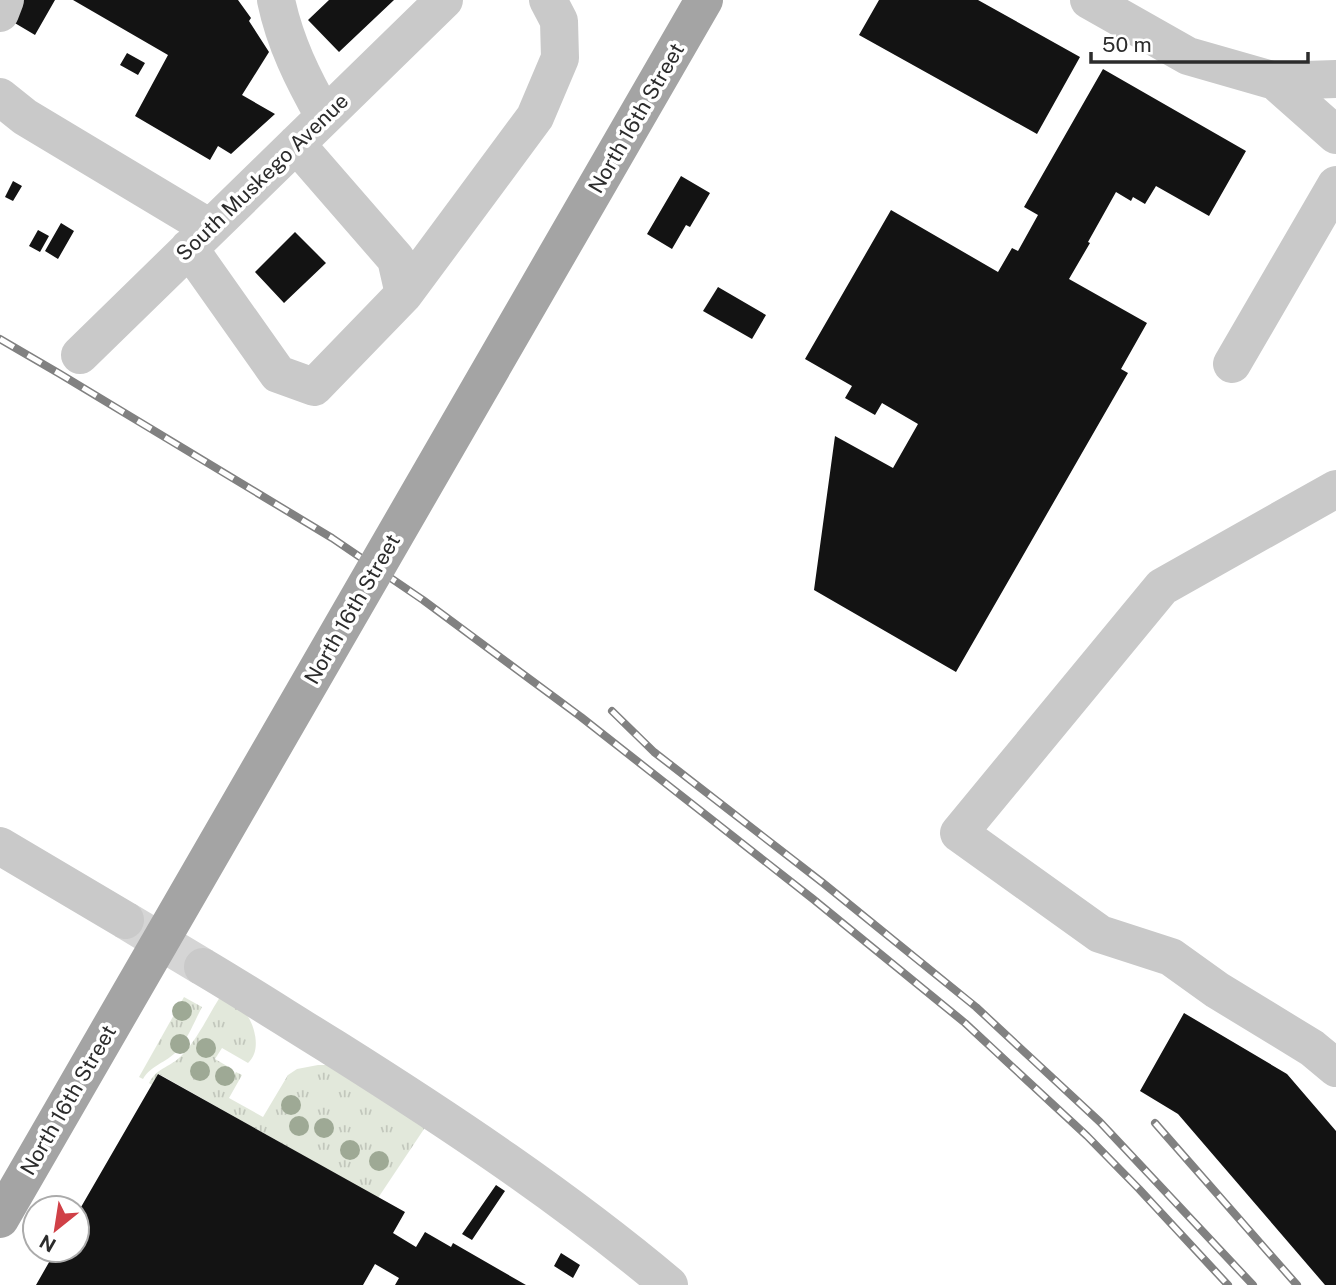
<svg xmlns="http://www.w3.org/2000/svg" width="1336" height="1285" font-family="'Public Sans',sans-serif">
	<defs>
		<pattern id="grass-tufts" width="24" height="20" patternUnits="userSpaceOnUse" patternTransform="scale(1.75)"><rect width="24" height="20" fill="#e2e8db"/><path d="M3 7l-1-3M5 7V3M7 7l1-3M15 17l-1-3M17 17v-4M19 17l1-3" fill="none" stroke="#c2c7bc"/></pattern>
	</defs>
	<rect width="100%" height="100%" fill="#fff"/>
	<path fill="url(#grass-tufts)" d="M184,997L202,1007C194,1022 188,1039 177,1051C166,1063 151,1065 143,1079L139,1077Z
		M220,997C228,1001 238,1005 244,1012C253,1020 259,1042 254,1054C253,1057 250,1061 248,1063L222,1048L215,1059L227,1066L223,1073L232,1078L236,1072L242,1075L229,1098L263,1117L288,1075L297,1069L318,1065H327L426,1126L378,1198L159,1074L152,1085L149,1083C157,1067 172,1067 183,1054C198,1038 208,1016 220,997Z"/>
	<path fill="#131313" d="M19,0H55L35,35L8,19Z
		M73,0H238L251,18L249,21L269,52L242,95L275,114L231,154L218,146L210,160L135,116L168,55Z
		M329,0H394L339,52L308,20Z
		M879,0H978L1080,57L1037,134L859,35Z
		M127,53L145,63L138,75L120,65Z
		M1103,69L1246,151L1209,216L1156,186L1145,204L1133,197L1131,201L1116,192L1088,242L1090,243L1069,279L1147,323L1121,369L1128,373L956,672L814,590L835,436L893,468L918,424L882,403L875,415L845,398L852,386L805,359L891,210L998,272L1012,248L1018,251L1038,215L1024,207Z
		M681,176L710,193L690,227L686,225L672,249L647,234Z
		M13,181L22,186L13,201L5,197Z
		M61,223L74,231L58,259L45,251Z
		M38,230L49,236L40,252L29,246Z
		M295,232L326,263L284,303L255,272Z
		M718,287L766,315L752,339L703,311Z
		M1184,1013L1287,1074L1336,1131V1285H1325L1178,1114L1140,1091Z
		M158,1074L405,1212L393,1233L416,1247L425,1232L451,1247L453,1243L526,1285H395L399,1278L375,1264L363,1285H36L56,1250H77V1214Z
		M496,1185L505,1191L472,1240L462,1234Z
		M561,1253L580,1265L573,1278L554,1266Z"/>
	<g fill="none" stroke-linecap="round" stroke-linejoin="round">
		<path stroke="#d5d5d5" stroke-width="38" stroke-dasharray="38 19" stroke-linecap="butt" d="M125,920L203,967"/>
		<path stroke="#c9c9c9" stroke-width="38" d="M276,0C285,43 303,79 324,116
			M1089,0L1188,56L1275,81L1336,79
			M0,13L5,0
			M1275,81L1336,135
			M0,97L25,117L210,228
			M189,248L278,374L314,387L404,294L396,259L296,144
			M404,294L535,117L560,58L559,21L548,0
			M80,355L444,0
			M1232,364L1336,185
			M1336,489L1162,587L959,833L1100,934L1171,957L1217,990L1312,1048L1336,1068
			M0,846L125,920
			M203,967C247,993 290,1021 334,1048C450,1121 564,1197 669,1285"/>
		<defs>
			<path id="rail" d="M0,339L60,374L332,538L423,600L581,717L813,899L965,1023L1087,1136L1139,1189L1228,1285
				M612,711L654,752L823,883L976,1007L1100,1122L1253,1285
				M1155,1123L1297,1285"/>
		</defs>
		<use href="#rail" stroke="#818181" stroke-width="8"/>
		<use href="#rail" stroke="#fff" stroke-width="5" stroke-dasharray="16" stroke-linecap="butt"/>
		<path stroke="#a4a4a4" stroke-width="38" d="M0,1219L704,0"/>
	</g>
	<g fill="#9ea995">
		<circle cx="182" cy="1011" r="10"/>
		<circle cx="180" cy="1044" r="10"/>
		<circle cx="206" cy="1048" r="10"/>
		<circle cx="200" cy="1071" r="10"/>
		<circle cx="225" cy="1076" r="10"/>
		<circle cx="291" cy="1105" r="10"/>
		<circle cx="299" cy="1126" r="10"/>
		<circle cx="324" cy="1128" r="10"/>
		<circle cx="350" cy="1150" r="10"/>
		<circle cx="379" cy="1161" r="10"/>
	</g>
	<g text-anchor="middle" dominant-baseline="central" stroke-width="7" stroke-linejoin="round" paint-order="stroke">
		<g font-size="21" fill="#2c2c2c" stroke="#fff">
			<text transform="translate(636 118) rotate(-60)">North 16th Street</text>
			<text transform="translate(262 177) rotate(-44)">South Muskego Avenue</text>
			<text transform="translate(352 609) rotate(-60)">North 16th Street</text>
			<text transform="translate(68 1100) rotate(-60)">North 16th Street</text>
		</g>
	</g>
	<g transform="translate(56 1229) rotate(210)"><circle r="33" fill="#ffffff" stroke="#ababab" stroke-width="2"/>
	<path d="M0-5L12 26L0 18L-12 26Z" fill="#d04047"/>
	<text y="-10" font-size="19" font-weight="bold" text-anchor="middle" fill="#2c2c2c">N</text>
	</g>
	<path d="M1091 52v10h217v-10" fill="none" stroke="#2c2c2c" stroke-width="3.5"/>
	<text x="1102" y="52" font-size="21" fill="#2c2c2c" stroke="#ffffff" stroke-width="5" paint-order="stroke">50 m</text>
</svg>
